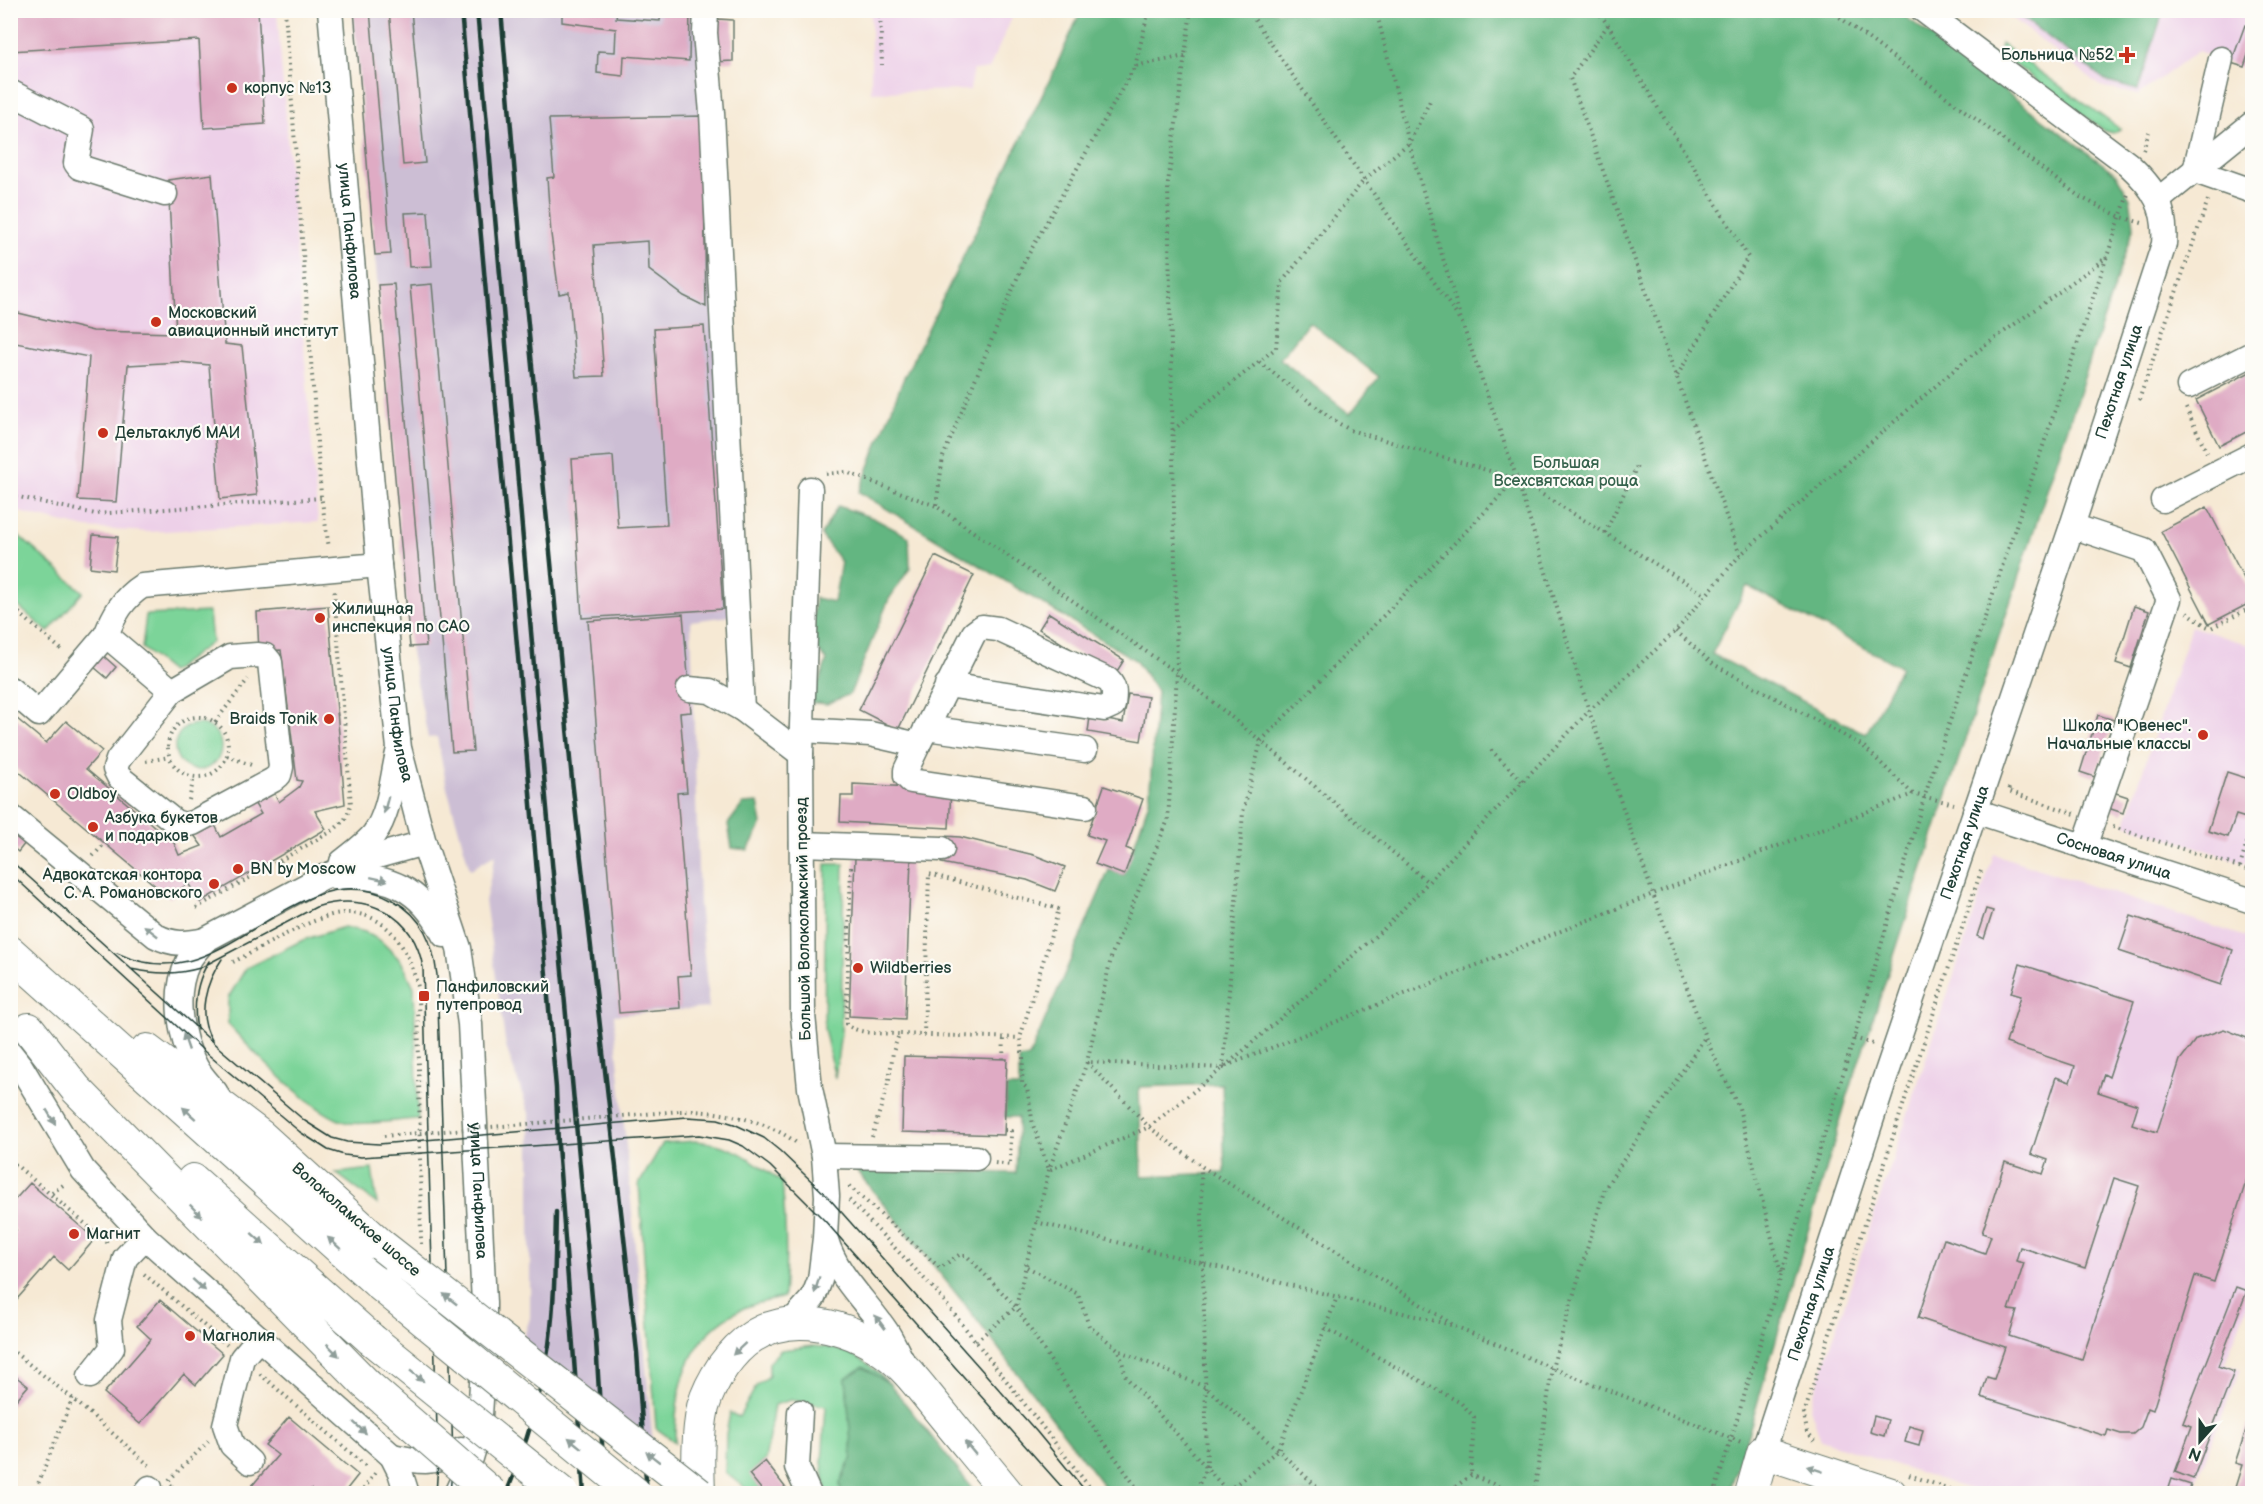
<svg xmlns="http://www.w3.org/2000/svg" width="2263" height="1504" font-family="'Balsamiq Sans',sans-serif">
	<rect width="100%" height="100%" fill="#fdfcf7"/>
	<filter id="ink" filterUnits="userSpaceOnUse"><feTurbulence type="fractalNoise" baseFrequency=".0167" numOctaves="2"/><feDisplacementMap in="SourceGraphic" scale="12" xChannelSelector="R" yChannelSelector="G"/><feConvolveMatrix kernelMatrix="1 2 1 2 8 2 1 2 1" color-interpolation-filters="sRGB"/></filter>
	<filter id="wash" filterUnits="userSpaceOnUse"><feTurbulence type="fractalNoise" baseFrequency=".008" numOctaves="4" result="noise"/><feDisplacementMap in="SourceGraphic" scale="24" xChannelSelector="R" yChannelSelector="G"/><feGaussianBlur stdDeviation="1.35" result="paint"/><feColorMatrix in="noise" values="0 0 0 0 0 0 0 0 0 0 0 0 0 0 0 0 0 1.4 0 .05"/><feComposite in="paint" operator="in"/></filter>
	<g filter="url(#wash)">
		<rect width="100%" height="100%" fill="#f6e9d4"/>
		<path fill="#edd0e8" d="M11,11H277L318,522L148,532L86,528L11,510Z
			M871,11H1015L989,69L973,70L970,90L871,92Z
			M2003,11H2252V72L2198,51L2138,95L2100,86Z
			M2191,626L2252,646V865L2125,824Z
			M1994,854L2252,939V1291L2225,1363L2240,1369L2192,1493H1981L1821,1440L1810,1408Z"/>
		<path fill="#ccbed4" d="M353,11H713L730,616L691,621L699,903L709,1008L614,1015L653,1443L521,1345L530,1318V1116L506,1047L485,901L496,854L470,870L447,788L437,737L428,738L410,647Z"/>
		<path fill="#7bd499" stroke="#4d8866" stroke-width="1.5" d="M2001,44L2120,129L2113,133L2105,131L1999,53Z
			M11,529L83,592L48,632L11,600Z
			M209,612L212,642L171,672L142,648L146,615Z
			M175 747a23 23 0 1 1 46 0a23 23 0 1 1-46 0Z
			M826,864H844L841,1031L835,1078L824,1028Z
			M344,927L365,932L381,941L401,961L414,987L418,1119C400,1120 366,1125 349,1123C317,1118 250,1049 228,1024V998L246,968L303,940Z
			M696,1141C735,1144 752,1160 782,1182C786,1221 787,1259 784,1297C771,1301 756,1302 744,1308C688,1334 675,1385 675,1442L656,1428L639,1184L663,1143Z
			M372,1169L377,1204L336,1173Z
			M813,1346C849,1348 864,1359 890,1384L863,1367L846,1378L852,1457L840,1483L841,1493H826L822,1462L826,1406L791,1400L774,1405L765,1461L750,1474L765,1493H751L725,1472L726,1434L730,1413L739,1417L757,1385L769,1376V1362L781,1350Z"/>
		<path fill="#64b681" stroke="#427a5a" stroke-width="1.5" fill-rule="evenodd" d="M1081,11H1898L2116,174L2130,198L2134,226L1847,1098L1751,1425L1729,1493H1109L963,1302L856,1170L1016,1173L1018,1117H1005L1006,1087H1019V1059L1029,1057L1109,870L1124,875L1149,801L1157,691L1135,660L859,492L903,380L1052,75ZM1309,322L1379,377L1350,414L1280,359ZM1747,586L1901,667L1866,734L1712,654ZM1222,1084L1225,1173L1142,1176L1139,1087Z
			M2152,11L2162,15L2138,90L2108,82L2014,11Z
			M838,506L873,518L909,537L910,568L889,599L850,694L827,704L806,702L820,680L827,660L811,644L815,598L834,602L841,562L821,535Z
			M758,803L762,824L748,850L732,848L728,824L743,804Z
			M863,1367L890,1384L976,1493H841L840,1483L852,1457L846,1378Z"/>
		<g id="blocks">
			<path fill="#dfabc4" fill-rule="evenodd" d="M10,10H258L265,124L204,128L199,40L10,51Z
				M354,10H370L391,254L375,255Z
				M389,10H411L425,163L403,165Z
				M562,10H617L616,18L660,21L661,10H690L689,61L624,56L623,76L597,73L598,51L615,52L616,29L562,22Z
				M718,19L733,20V61L714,62Z
				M2245,25L2252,28V43L2244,67L2231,63Z
				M703,116L706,307L684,296L649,270L648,241L594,245L604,376L576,377L569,292L559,294L551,234L547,178L554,177L549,119Z
				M212,174L225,344L242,346L257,495L220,499L209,365L180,362L128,365L116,502L78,500L89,357L10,342V311L93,331L176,333L168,180Z
				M428,212L432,266L409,267L405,213Z
				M394,284L426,646L410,647L378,285Z
				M432,284L473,751L452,752L410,286Z
				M704,326L723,609L582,618L572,459L613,456L618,528L667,525L654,329Z
				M2252,371V429L2219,446L2196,400Z
				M2207,507L2252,594V602L2209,624L2161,531Z
				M93,535L118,537L114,570L90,567Z
				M935,556L974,575L898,730L859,710Z
				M328,606L345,804L315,811L326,829L200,902L188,883L170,898L10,764V713L46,743L66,721L102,751L86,769L174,843L179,855L202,846L194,835L214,823L221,837L261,814L253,801L272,789L279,802L299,787L302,781L297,780L281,650L259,651L257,612Z
				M2134,606L2149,611L2131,668L2116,663Z
				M1049,613L1124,660L1114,676L1039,629Z
				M683,614L691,712L680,713L687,792L677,793L691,975L678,976L680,1008L619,1013L588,621Z
				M98,651L116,667L107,678L88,662Z
				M1128,694L1148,697L1141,741L1088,732L1090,717L1123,723Z
				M2098,715L2114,720L2095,777L2080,772Z
				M2227,772L2252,780V820L2236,815L2228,837L2208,831Z
				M853,784L951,789L949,828L840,822L841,796H853Z
				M1104,786L1143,799L1126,848L1133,851L1124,875L1095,864L1105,841L1087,835Z
				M2107,790L2128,797L2123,813L2102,806Z
				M14,833L25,843L18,852L10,845V837Z
				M943,836L960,837L1034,855L1065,867L1055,891L1027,880L941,863Z
				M855,857L911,858L905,1019L849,1016Z
				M1986,909L1993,911L1984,939L1977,936Z
				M2131,916L2233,950L2221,985L2119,951Z
				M2252,963V978L2247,976Z
				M2020,964L2134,1001L2109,1077L2104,1074L2098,1092L2138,1105L2132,1124L2157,1132L2180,1060L2196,1039L2224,1029L2252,1040V1163L2214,1282L2195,1276L2153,1410L2148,1408L2141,1427L2133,1434H2121L2108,1430L2106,1436L1981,1397L1987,1377L1994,1379L2005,1347L1918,1318L1944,1239L1985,1253L1991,1236L1982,1233L2005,1162L2043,1174L2048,1160L2031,1154L2056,1077L2070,1082L2075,1066L2006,1043L2021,996L2011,993ZM2114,1178L2139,1186L2082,1360L2009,1336L2017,1311L2009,1310L2024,1263L2016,1261L2020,1247L2085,1268Z
				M904,1056L1007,1059L1004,1135L902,1132Z
				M30,1183L95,1239L68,1270L54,1257L10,1307V1236L16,1230L10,1226V1205Z
				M2236,1287L2247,1291L2218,1366L2234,1372L2193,1479L2175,1472L2192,1426L2183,1423Z
				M160,1300L223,1354L196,1385L184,1374L140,1424L104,1393L151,1339L137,1326Z
				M10,1372L28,1386L10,1407Z
				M1874,1416L1888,1420L1884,1436L1870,1432Z
				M289,1417L358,1475L343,1494H316L311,1489L307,1494H245L278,1455L265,1445Z
				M2248,1424L2252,1426V1494H2233L2242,1465L2235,1463Z
				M1909,1426L1923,1430L1919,1446L1905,1442Z
				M765,1461L788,1491L785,1494H765L749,1474Z
				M2172,1479L2191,1485L2188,1494H2167Z
				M2076,1489L2088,1493V1494H2074Z"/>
		</g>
	</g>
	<g filter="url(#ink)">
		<use href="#blocks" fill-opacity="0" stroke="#6a796c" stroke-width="1.5"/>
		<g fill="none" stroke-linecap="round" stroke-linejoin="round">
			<defs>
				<g id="minor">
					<path id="s1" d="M330,10L379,565L399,748L424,843L459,948L470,1024L484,1303V1353L479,1431L468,1468L456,1494"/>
					<path d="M706,10L705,33L712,113L742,709"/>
					<path d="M10,92L82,129L76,163L79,167L165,194"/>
					<path d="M2195,171L2221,59"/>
					<path d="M2195,171L2252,191"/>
					<path d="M2158,200L2252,124"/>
					<path d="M2189,386L2252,354"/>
					<path d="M2163,500L2252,455"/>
					<path d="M2072,526L2144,550L2169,599L2084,847"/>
					<path d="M106,635C114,615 123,598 142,586L379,565"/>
					<path d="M257,655L265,656L270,662L281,767L279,775L273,780L193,823L184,825L175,822L119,777L115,769L118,760L172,691L230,657Z"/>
					<path d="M10,689L39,714L106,635L172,691"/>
					<path d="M689,689L710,691L742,709L801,754"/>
					<path d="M926,728L1085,750"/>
					<path d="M802,730L870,734L918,745L974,633L982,627L998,629L1108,680C1116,688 1114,695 1113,705L1104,709L947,685"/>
					<path d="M918,745L906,770V776L911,781L1085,807"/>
					<path id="s2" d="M1975,811L2252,901"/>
					<path d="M10,816L156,936C173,945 187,944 205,940"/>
					<path d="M802,844L942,849"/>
					<path d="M342,862C353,853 365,845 374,834C390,812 392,778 398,753"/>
					<path d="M336,877C387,873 421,888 444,935"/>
					<path d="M10,1053L21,1067L83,1170L145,1237L392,1456L400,1472L407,1494"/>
					<path d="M216,1093C209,1084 201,1076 196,1067C179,1037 173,993 188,962C192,954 199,947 205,940L321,878L370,858L424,843"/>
					<path d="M824,1156L976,1158"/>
					<path d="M826,1240C836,1275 866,1301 886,1331C893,1341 898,1354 904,1365"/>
					<path d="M790,1324L813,1298L820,1280L825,1238L827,1196L824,1156L810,1088L803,1015L801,754L810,489"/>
					<path d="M90,1376L112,1348L109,1320L125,1258L145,1237"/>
					<path d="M800,1412L797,1467L809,1494"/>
					<path id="s3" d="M1763,1452L1883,1084L2072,526L2164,244C2167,207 2154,188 2128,164L1923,10"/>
					<path d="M392,1456C418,1462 438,1465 461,1450"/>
					<path d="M250,1462L232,1445L225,1425L242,1358L259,1338"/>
					<path d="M145,1494L150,1488"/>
				</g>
				<path id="major" d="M10,952L378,1283
					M29,1029L76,1089L366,1384
					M147,1050L261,1136L381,1245
					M193,1180L371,1339
					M699,1494C698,1465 697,1436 703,1407C707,1393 715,1378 723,1366C731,1355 741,1344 752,1337C792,1310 849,1326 885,1352C905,1366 920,1387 935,1405C959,1435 984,1464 1008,1494
					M1751,1494L1763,1452L1891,1494"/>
			</defs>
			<use href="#minor" stroke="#6a796c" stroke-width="27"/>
			<use href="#major" stroke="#6a796c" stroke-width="34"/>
			<path stroke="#6a796c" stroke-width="4" stroke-dasharray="1.5 4.5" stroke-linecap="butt" d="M285,10L321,495L329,548
				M880,10L882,65
				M1191,10L1168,183L1177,673L1168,820L1112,954L1087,1062L1149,1127L1201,1166L1455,1326
				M1248,10L1460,320
				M1376,10L1409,143L1462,323L1517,479L1589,711L1653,894L1705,1037L1739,1108L1781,1274
				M1597,10L1608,25L1748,257L1677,376
				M1830,10L2080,197L2121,217L2142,223
				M1608,25L1570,78L1740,555
				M1185,56L1135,66L1023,264L943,457L936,506L1177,673L1261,741L1428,882
				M1135,66L1149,10
				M2143,150L2149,132
				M1259,362L1333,420L1350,430L1517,479L1706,595
				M2139,400L2209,197
				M2186,408L2208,455
				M1173,430L1276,348L1282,282L1364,180L1409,143L1431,99
				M826,474L846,472L936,506
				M10,495L95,514L321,498
				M1605,533L1637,466
				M10,605L64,652
				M2187,612L2206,626L2211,628L2252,607
				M1676,631L1713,664L1863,746L1913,794
				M337,714L344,713
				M168 747a30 30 0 1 1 60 0a30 30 0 1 1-60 0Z
				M215,722L248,679
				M1491,750L1523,782
				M227,756L254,766
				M146,761L169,757
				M2009,788L2008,791L2075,814
				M189,800L194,777
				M2113,827L2252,871
				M93,856L105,843
				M851,867L846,1024C860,1035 882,1033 899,1034
				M2240,867L2250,832
				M196,908L334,830L345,819L351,805L334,591
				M233,962C260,949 315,915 342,913C388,910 409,950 418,987L421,1244
				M924,1035L929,874L1059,909L1020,1038L1023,1058L1022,1084L1027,1088L1033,1125L1049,1170L1149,1127L1223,1068L1387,926L1589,711L1676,631L1740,555L1968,358L2107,257
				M1854,1038L1873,1044
				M1003,1059L1004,1038
				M1226,1066L1653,894L1913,794L1954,804
				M680,1111C717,1110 770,1120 799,1145
				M872,1137L889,1080L893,1052L899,1034L1020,1038
				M10,1160L109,1244
				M995,1163L1010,1165L1011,1131L1004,1130
				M849,1186L940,1268L959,1255H966L1016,1307L1088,1419L1141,1494
				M52,1193L66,1183
				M849,1200L937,1292L1095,1494
				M1036,1222L1455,1326L1552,1368L1741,1442
				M1027,1267L1078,1294L1089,1326L1119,1350L1126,1377L1230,1494
				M144,1274L227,1345
				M1325,1328L1461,1403L1474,1417L1471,1475
				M976,1341L1016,1307L1049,1170L1087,1062L1223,1068L1243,812L1261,741L1517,479
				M10,1349L72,1398L150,1466
				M1120,1351L1205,1387L1278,1450L1324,1494
				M260,1374L367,1467
				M1815,1441L1807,1432L1804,1414L1907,1093L1981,871
				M1909,1475L1964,1494
				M169,1480L209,1441
				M171,1485L181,1494
				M34,1494L73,1397
				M360,1494L376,1472
				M1194,1494L1207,1468L1201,1167
				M1224,1494L1278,1450L1337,1297
				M1446,1494L1471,1475L1517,1494
				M1534,1494L1552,1368L1605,1188L1705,1037
				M1714,1494L1854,1038L1925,795L2128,194"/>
			<use href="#minor" stroke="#fff" stroke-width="24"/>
			<use href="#major" stroke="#fff" stroke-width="32"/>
			<path stroke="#1f3d34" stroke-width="1.5" d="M10,860L218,1047L305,1121L332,1138L347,1142L379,1144L687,1117L718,1119L734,1124L764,1138L780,1151L827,1196L1037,1432L1088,1494
				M10,873L205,1052L300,1132L328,1150L344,1155L361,1157L699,1135L729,1140L743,1146L770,1166L825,1221L1068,1494
				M117,953C140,964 164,967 188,961C255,944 320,858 393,900C423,917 433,942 437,975L453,1456L450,1494
				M131,969C155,974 176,975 200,968L316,907C366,891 414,914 423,968L438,1462L436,1494
				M197,1030C193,1006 196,982 209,961
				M212,1040C196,1015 206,982 222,959"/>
			<path stroke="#1f3d34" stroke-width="4.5" d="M461,10L556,1088L558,1145L584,1494
				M477,10L536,689L596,1341L605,1494
				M501,10L524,283L572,780L637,1352L647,1494
				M506,1494C526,1446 541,1396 549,1345C555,1301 555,1256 556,1212"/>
			<defs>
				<path id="major-bridge" d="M381,1245L699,1494
					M378,1283L636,1494
					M371,1339L563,1494
					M366,1384L492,1494"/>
			</defs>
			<use href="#major-bridge" stroke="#6a796c" stroke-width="34" stroke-linecap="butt"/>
			<path stroke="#6a796c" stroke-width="4" stroke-dasharray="1.5 4.5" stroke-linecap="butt" d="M384,1136L680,1111"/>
			<use href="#major-bridge" stroke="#fff" stroke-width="32"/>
		</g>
		<defs><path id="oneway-solid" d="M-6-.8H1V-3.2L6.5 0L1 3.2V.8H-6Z" transform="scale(1.5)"/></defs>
		<g fill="#8f9e9a">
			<use href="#oneway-solid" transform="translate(386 805) rotate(105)"/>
			<use href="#oneway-solid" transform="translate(379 879) rotate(12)"/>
			<use href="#oneway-solid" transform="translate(151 931) rotate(-142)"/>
			<use href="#oneway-solid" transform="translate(186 1042) rotate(-109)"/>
			<use href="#oneway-solid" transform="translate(189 1113) rotate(-138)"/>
			<use href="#oneway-solid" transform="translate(51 1117) rotate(59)"/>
			<use href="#oneway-solid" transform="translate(196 1211) rotate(46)"/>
			<use href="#oneway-solid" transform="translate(258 1239) rotate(42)"/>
			<use href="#oneway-solid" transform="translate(334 1243) rotate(-138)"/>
			<use href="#oneway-solid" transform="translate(199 1285) rotate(42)"/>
			<use href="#oneway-solid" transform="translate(817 1285) rotate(107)"/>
			<use href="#oneway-solid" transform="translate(450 1299) rotate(-142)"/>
			<use href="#oneway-solid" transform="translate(880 1322) rotate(-127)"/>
			<use href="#oneway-solid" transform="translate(739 1349) rotate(137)"/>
			<use href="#oneway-solid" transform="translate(333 1350) rotate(45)"/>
			<use href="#oneway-solid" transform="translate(417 1376) rotate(39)"/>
			<use href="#oneway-solid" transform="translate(360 1428) rotate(42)"/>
			<use href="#oneway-solid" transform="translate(575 1443) rotate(-141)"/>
			<use href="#oneway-solid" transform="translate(970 1448) rotate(-130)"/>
			<use href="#oneway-solid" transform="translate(653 1457) rotate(-142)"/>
			<use href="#oneway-solid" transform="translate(1815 1469) rotate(-162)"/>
		</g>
	</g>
	<g fill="#c8321e" stroke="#fdfcf7" stroke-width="2">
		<path d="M2124 46h6v6h6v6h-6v6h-6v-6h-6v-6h6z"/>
		<circle cx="232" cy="88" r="6"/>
		<circle cx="156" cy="322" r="6"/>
		<circle cx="103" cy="433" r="6"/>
		<circle cx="320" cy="618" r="6"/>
		<circle cx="329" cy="719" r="6"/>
		<circle cx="2203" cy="735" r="6"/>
		<circle cx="55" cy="794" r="6"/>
		<circle cx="93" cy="827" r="6"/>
		<circle cx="238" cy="869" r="6"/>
		<circle cx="214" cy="884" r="6"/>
		<circle cx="858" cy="968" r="6"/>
		<rect x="418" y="990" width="12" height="12" rx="3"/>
		<circle cx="74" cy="1234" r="6"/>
		<circle cx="190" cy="1336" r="6"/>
	</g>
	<g text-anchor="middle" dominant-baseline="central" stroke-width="4.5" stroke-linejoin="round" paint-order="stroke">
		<g font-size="16" fill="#1f3d34" stroke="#fdfcf7" text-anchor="start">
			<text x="2114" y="55" text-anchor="end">Больница №52</text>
			<text x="244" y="88">корпус №13</text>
			<text x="168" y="313">Московский<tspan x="168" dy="18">авиационный институт</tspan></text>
			<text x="115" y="433">Дельтаклуб МАИ</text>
			<text x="332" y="609">Жилищная<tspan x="332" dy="18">инспекция по САО</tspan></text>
			<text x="317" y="719" text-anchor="end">Braids Tonik</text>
			<text x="2191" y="726" text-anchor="end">Школа "Ювенес".<tspan x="2191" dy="18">Начальные классы</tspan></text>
			<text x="67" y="794">Oldboy</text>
			<text x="105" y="818">Азбука букетов<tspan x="105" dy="18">и подарков</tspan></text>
			<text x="250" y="869">BN by Moscow</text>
			<text x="202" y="875" text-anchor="end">Адвокатская контора<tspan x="202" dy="18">С. А. Романовского</tspan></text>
			<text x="870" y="968">Wildberries</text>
			<text x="436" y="987">Панфиловский<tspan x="436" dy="18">путепровод</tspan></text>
			<text x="86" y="1234">Магнит</text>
			<text x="202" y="1336">Магнолия</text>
		</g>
		<g font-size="16" fill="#1f3d34" stroke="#fdfcf7">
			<text stroke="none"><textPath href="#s1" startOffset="222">улица Панфилова</textPath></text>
			<text stroke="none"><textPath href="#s3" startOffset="1128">Пехотная улица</textPath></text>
			<text stroke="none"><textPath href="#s1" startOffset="708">улица Панфилова</textPath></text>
			<text stroke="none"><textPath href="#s3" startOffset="642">Пехотная улица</textPath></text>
			<text stroke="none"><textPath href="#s2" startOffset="146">Сосновая улица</textPath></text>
			<text transform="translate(804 919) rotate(-91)">Большой Волоколамский проезд</text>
			<text stroke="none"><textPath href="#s1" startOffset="1194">улица Панфилова</textPath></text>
			<text transform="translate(356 1220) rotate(41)">Волоколамское шоссе</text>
			<text stroke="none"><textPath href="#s3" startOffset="156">Пехотная улица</textPath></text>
		</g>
		<g font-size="16" fill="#36634d" stroke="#fdfcf7">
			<text x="1566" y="463">Большая<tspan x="1566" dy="18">Всехсвятская роща</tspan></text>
		</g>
	</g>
	<rect width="2263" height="1504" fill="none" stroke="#fdfcf7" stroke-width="36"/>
	<g transform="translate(2200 1441) rotate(201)" stroke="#fdfcf7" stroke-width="4.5" paint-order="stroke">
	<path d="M0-4.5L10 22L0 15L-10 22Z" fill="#1f3d34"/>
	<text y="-9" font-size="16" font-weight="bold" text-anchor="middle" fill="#1f3d34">N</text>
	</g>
</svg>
